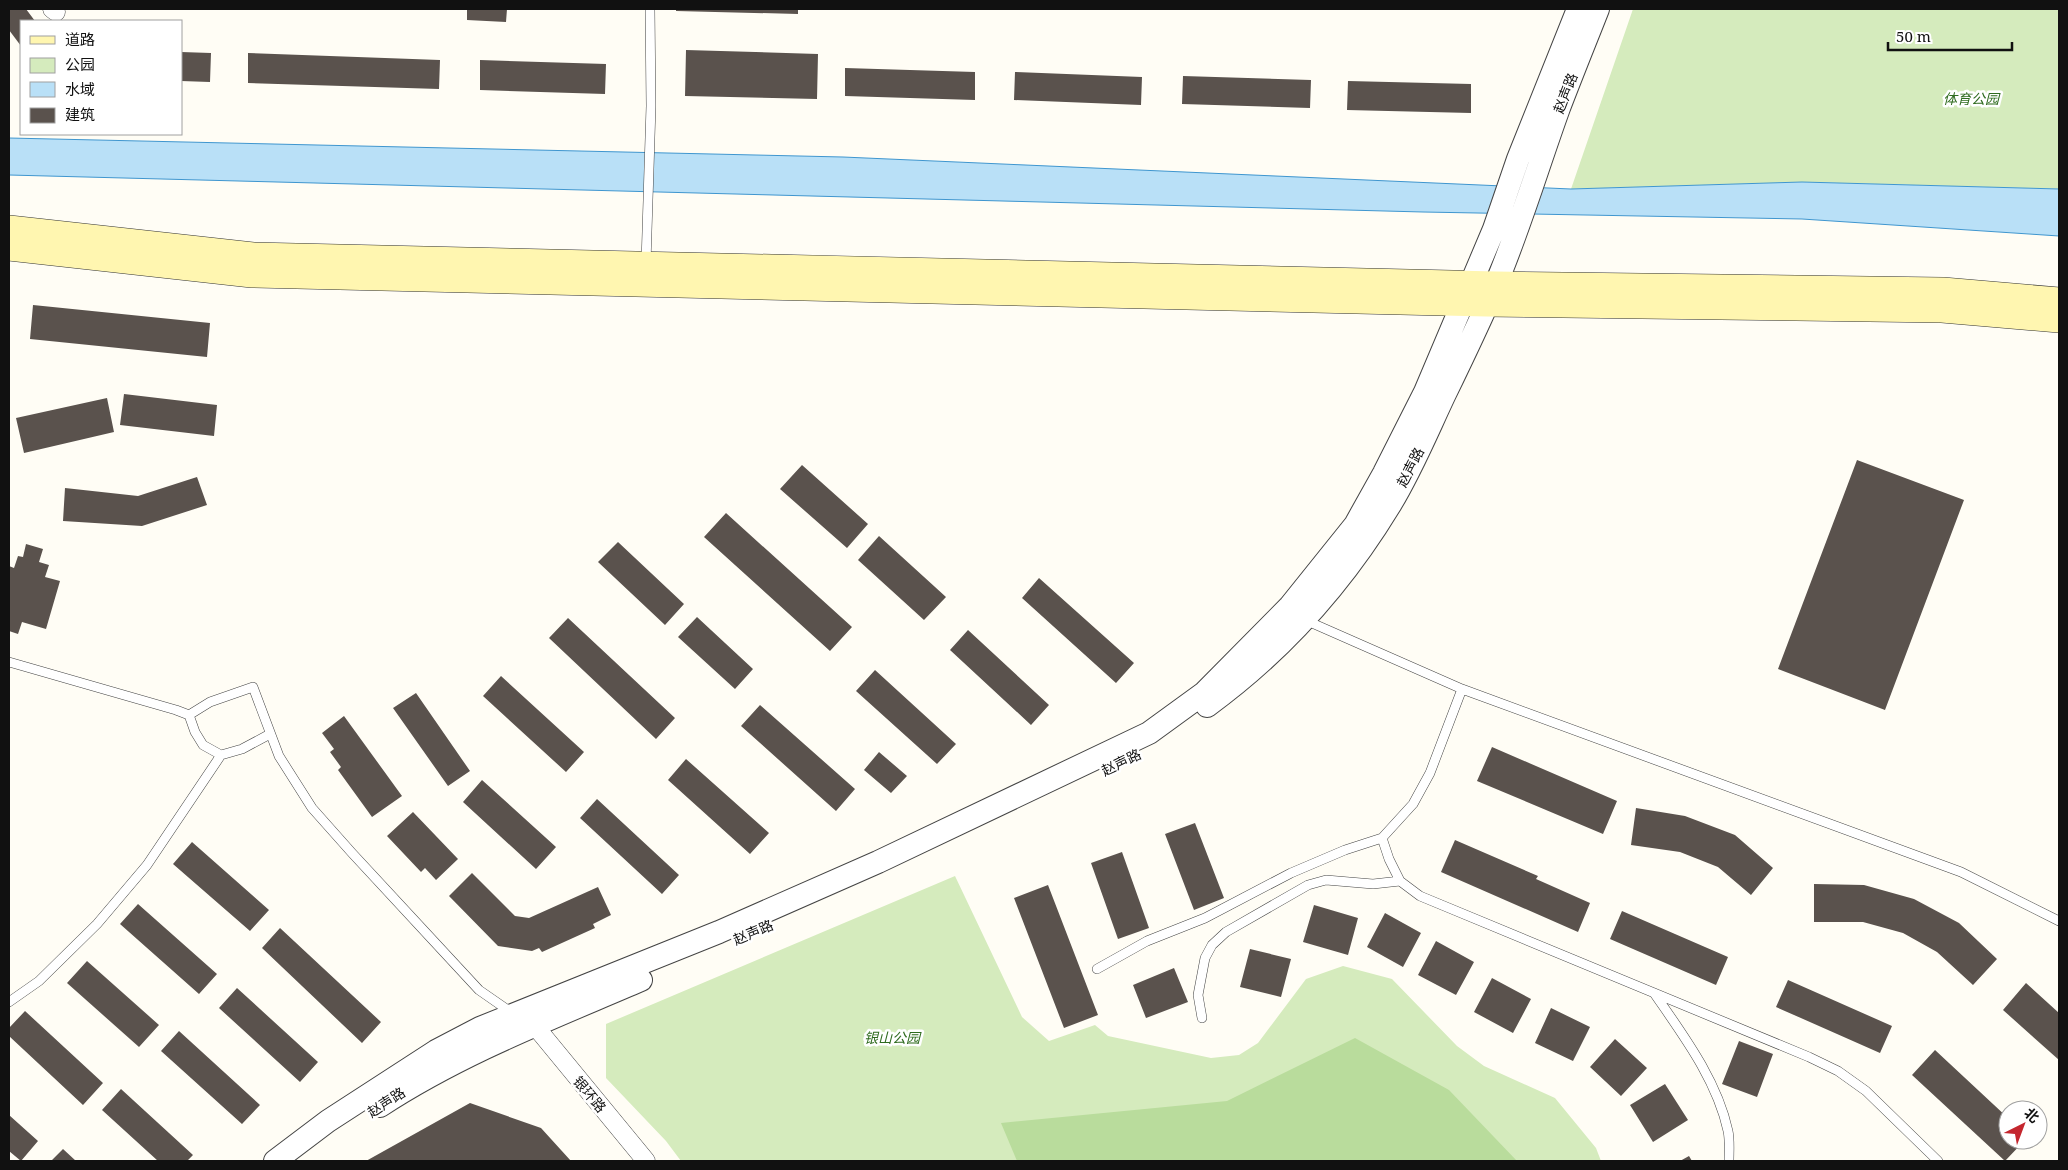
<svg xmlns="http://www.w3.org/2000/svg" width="2068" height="1170" font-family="'Noto Serif','Noto Sans SC',serif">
	<rect width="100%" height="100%" fill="#fffdf5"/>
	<path fill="#d5ebbd" d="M1633,9H2059V189L1802,182L1571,189Z
		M955,876L1022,1017L1049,1041L1095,1025L1108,1036L1211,1058L1239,1055L1258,1043L1306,979L1343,966L1392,979L1457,1046L1484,1066L1555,1098L1596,1148L1601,1161H681L666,1141L606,1078V1024Z"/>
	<path fill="#b9dc9c" d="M1355,1038L1449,1090L1517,1161H1017L1001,1123L1227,1101Z"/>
	<path fill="#b9e0f7" stroke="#3f96cf" d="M9,138L843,157L1571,189L1802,182L2059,189V236L1802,219L1423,212L9,175Z"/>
	<path fill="#5a524d" d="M9,9H26L35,21H21V46L9,30Z
		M467,9H507L506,22L467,20Z
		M676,9H798V14L676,11Z
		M686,50L818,54L817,99L685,96Z
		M181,52L211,53L210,82L181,81Z
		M248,53L440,60L439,89L248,83Z
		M480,60L606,64L605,94L480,90Z
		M845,68L975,72V100L845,96Z
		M1015,72L1142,77L1141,105L1014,100Z
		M1183,76L1311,80L1310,108L1182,104Z
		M1348,81L1471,84V113L1347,110Z
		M33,305L210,323L207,357L30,339Z
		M124,394L217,405L214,436L120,425Z
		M107,398L114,432L24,453L16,418Z
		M1857,460L1964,500L1885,710L1778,669Z
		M802,465L868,524L847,548L780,489Z
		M197,477L207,505L142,526L63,521L65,488L138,496Z
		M726,513L852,627L830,651L704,537Z
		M879,536L946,597L924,620L858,560Z
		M618,542L684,604L665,625L598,562Z
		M26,544L43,549L39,562L49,565L45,577L60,581L46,629L22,622L18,634L9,631V566L14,568L18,556L23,557Z
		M1039,578L1134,663L1116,683L1022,598Z
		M697,617L753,669L735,689L678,637Z
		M568,618L675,718L656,739L549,638Z
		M968,630L1049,705L1031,725L950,650Z
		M875,670L956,744L937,764L856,691Z
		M501,676L584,752L566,772L483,696Z
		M416,693L470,771L448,786L393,708Z
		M760,705L855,789L836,811L741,726Z
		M344,716L402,796L372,817L338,770L341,767L330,752L334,749L322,733Z
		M1492,747L1617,801L1603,834L1477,781Z
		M879,752L907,776L891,793L864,770Z
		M686,759L769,833L750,854L668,780Z
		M482,780L556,847L536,869L463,802Z
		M597,799L679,875L662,894L580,818Z
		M1636,808L1685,816L1735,835L1773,868L1751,895L1718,867L1680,852L1631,845Z
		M413,812L458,859L436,880L425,868L421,872L387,836Z
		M1195,823L1224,898L1194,910L1165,834Z
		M1455,840L1538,876L1536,879L1590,903L1578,932L1441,872Z
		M192,842L269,910L250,931L173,864Z
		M1122,852L1149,928L1118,939L1091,863Z
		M472,873L515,916L529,918L598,887L611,915L593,924L595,928L542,952L539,948L532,951L498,946L449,896Z
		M1814,884L1864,885L1914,899L1959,923L1997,959L1973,985L1937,952L1903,933L1863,922H1814Z
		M1048,885L1098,1015L1064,1028L1014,898Z
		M138,904L217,974L199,994L120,924Z
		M1314,905L1358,918L1348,955L1303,942Z
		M1622,911L1728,957L1716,985L1610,939Z
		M1385,913L1421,933L1403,967L1367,947Z
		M280,928L381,1022L362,1043L262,948Z
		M1436,941L1474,962L1456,995L1418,975Z
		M1250,949L1291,959L1281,997L1240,987Z
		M87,961L159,1025L139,1047L67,983Z
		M1174,968L1188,1002L1146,1018L1133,985Z
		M1492,978L1531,999L1513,1033L1474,1012Z
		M1788,980L1892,1026L1880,1053L1776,1007Z
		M2026,983L2059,1013V1060L2003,1010Z
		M237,988L318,1062L300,1082L219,1008Z
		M1551,1008L1590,1027L1573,1061L1535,1043Z
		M25,1011L103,1083L83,1105L9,1036V1028Z
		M179,1031L260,1105L242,1124L161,1051Z
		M1615,1039L1647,1068L1621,1096L1590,1067Z
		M1739,1041L1773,1054L1757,1097L1722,1084Z
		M1935,1050L2008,1118V1140H2025L2005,1161L1912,1075Z
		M1665,1084L1688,1120L1653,1142L1630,1105Z
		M121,1089L193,1155L187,1161H158L102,1110Z
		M470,1103L541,1128L571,1161H366Z
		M9,1115L38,1141L21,1161L9,1151Z
		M63,1149L76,1161H51Z
		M1689,1156L1692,1161H1680Z"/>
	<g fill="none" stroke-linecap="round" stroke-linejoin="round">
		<defs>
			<path id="service" d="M646,263L651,106L650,9
				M1305,620L1462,689L1961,872L2059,921
				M9,662L176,710L189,715
				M270,734L242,749L221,755L203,745L195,732L189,715L210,702L253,687L279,756L312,808L352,853L479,990L512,1013
				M1382,838L1413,804L1430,773L1462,689
				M1097,969L1147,941L1205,918L1291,873L1345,850L1382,838L1389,859L1400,881L1420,896L1809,1057L1838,1071L1866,1091L1938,1161
				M1654,993C1683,1035 1717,1080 1728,1131C1730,1140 1729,1151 1729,1161
				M9,1002L39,981L97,924L147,865L221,755
				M1202,1018L1198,995L1205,958L1212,945L1226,932L1308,885L1326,880L1373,884L1400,881"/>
			<path id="minor" d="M52,9L56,12
				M535,1026L646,1161"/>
			<path id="tertiary" d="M1207,706C1281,652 1342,584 1390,505C1411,471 1427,432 1444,396C1462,359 1480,322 1496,284C1520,227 1538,166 1559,108C1572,74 1585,42 1598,9
				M380,1106C461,1053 553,1018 641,980
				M275,1161L328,1121L436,1051L480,1028L719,932L878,862L1149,733L1204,693L1290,606L1355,525L1384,473L1425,392L1494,229L1518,159L1578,9"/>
			<path id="secondary" d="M9,228L253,255L1496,284L1943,290L2059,300
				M9,248L252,275L1487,304L1942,310L2059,320"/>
		</defs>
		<use href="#service" stroke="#444" stroke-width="10"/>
		<use href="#minor" stroke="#444" stroke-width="19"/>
		<use href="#tertiary" stroke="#444" stroke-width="24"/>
		<use href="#secondary" stroke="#333" stroke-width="26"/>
		<use href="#service" stroke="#fff" stroke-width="9"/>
		<use href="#minor" stroke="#fff" stroke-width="18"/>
		<use href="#tertiary" stroke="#fff" stroke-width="22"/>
		<use href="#secondary" stroke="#fff6b0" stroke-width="25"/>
	</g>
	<g text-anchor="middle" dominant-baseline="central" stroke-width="5" stroke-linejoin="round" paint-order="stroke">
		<g font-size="14" fill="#111" stroke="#fff">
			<text transform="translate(1565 93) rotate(-69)">赵声路</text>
			<text transform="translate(1410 467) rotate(-63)">赵声路</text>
			<text transform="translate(1121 762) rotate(-26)">赵声路</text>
			<text transform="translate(753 932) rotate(-23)">赵声路</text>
			<text transform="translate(590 1094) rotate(50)">银环路</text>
			<text transform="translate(386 1102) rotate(-33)">赵声路</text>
		</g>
		<g font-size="14" font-style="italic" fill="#2f6b1f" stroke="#fff">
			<text x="1971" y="98">体育公园</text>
			<text x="892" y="1037">银山公园</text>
		</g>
	</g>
	<rect width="2068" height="1170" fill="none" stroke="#111111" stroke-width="20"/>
	<rect x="20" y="20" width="162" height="115" fill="#ffffff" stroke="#a0a0a0"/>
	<rect x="30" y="36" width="25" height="8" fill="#fff6b0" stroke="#a0a0a0"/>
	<text x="65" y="45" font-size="15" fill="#111111">道路</text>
	<rect x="30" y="58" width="25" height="15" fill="#d5ebbd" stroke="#a0a0a0"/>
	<text x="65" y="70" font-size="15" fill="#111111">公园</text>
	<rect x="30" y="82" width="25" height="15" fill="#b9e0f7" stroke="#a0a0a0"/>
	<text x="65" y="95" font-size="15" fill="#111111">水域</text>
	<rect x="30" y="108" width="25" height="15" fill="#5a524d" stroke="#a0a0a0"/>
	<text x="65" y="120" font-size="15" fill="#111111">建筑</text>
	<g transform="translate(2023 1125) rotate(42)"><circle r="24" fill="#ffffff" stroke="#a0a0a0"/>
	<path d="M0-4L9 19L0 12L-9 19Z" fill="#c4262e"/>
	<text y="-8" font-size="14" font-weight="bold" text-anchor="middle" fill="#111111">北</text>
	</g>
	<path d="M1888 42v8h124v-8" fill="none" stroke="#111111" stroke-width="2.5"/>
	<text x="1896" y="42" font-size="15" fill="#111111" stroke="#ffffff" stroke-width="4" paint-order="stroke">50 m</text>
</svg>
